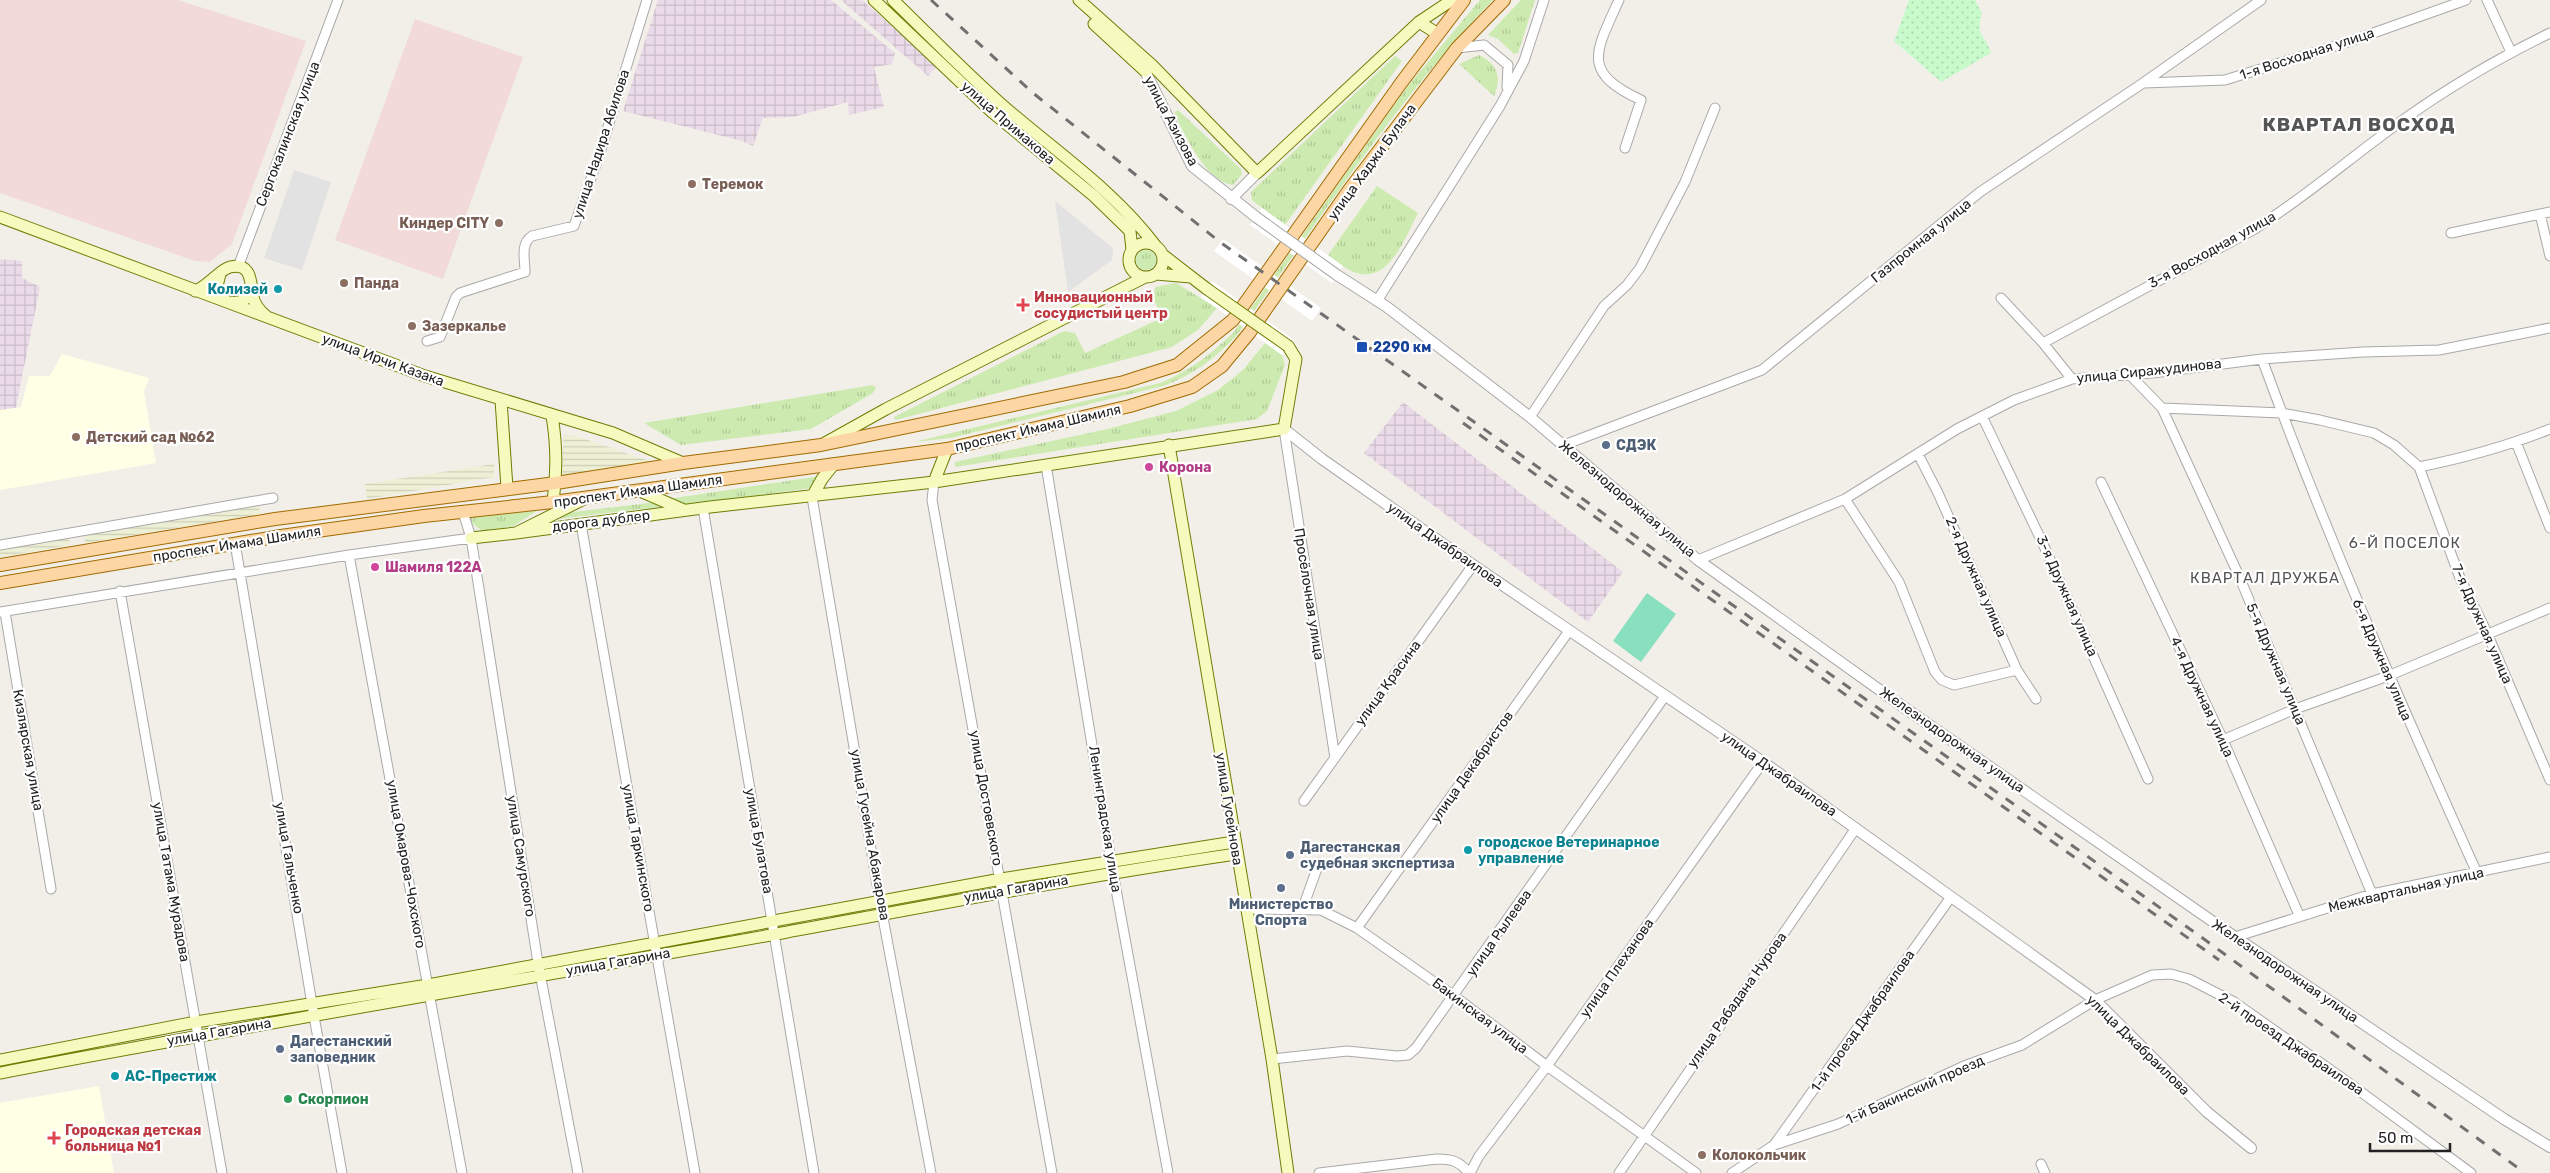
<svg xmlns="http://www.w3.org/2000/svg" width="2550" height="1173" font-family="Rubik,sans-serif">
	<defs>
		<pattern id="industrial-grid" width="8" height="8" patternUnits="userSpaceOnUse" patternTransform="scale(1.25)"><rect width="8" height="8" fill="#ebdbe8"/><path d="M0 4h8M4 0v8" fill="none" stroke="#c9bcc7"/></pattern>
		<pattern id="farmland-rules" width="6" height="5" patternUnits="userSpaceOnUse" patternTransform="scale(1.25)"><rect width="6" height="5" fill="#eef0d5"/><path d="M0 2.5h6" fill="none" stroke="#ccceb7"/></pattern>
		<pattern id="grass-tufts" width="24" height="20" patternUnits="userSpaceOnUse" patternTransform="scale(1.25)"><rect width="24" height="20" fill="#cdebb0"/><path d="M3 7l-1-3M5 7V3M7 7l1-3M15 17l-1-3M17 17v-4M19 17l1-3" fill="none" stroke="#b0c997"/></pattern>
		<pattern id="park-dots" width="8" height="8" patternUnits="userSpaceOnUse" patternTransform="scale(1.25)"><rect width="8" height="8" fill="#c8facc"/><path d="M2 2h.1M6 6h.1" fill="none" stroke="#acd6af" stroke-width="1.8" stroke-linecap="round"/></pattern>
	</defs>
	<rect width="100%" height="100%" fill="#f2efe9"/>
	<path fill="#f2dad9" d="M0,0H178L306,41L232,244L210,262L195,261L0,193Z
		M415,19L523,57L443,279L335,240Z"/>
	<path fill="url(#industrial-grid)" d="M658,0H831L895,53L892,64L874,67L884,107L849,115L848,102L793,117L763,118L753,146L742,141L623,111Z
		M841,0H862L937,66L928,76Z
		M0,259L22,261V278L40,287L15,412L0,413Z
		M1403,402L1623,572L1588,622L1364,453Z"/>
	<path fill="#ffffe5" d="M62,354L149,378L144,392L156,463L0,490V410L21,407L29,376H50Z
		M99,1086L114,1173H0V1103Z"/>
	<path fill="url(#farmland-rules)" d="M564,435L576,436L661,465L561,481Z
		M494,464V477L367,499L365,484Z
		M259,506L260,514L85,543L84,535Z
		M69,536L70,545L0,557V549Z"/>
	<path fill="url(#grass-tufts)" d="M1480,0H1493C1395,101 1319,221 1237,335C1215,359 1193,375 1163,386L951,438L914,442L1160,383C1190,371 1211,354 1234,332L1407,87Z
		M1521,0H1535L1518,53L1514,54L1498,39L1488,35Z
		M1479,55C1498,65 1502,77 1494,96L1459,64Z
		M1395,56L1402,61L1285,225L1252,200L1251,192Z
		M1178,110L1241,169L1242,174L1233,185C1206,182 1185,135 1174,113Z
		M1377,186L1418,213C1407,234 1391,279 1361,274C1349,272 1337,262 1328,255Z
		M1136 260a10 10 0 1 1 20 0a10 10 0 1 1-20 0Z
		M1176,283L1217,308L1198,330L1172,347L896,420L894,417L1064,331L1075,333L1085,353L1162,318L1153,297L1155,287Z
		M1265,343L1282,355L1285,365L1267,411L1257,419L955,467V462L1107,429L1176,411L1218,390L1243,370Z
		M873,385L876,388L873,393L811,429L681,445L644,423Z
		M821,476L811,488L683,506L668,499Z
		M657,502L667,506L548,520L557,514Z
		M537,511L513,526L484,532L470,522L471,517Z"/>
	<path fill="url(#park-dots)" d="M1909,0H1975L1982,13C1975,39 1985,32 1991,53L1941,82L1894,41Z"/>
	<path fill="#88e0be" d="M1647,593L1676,614L1641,662L1613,641Z"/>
	<path fill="#e2e2e2" d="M294,170L331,182L302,270L264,258Z
		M1055,201L1113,248L1112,260L1068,292Z"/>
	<path fill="#fff" d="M1262,208L1343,266L1332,283L1250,225Z
		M1223,239L1321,308L1312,321L1214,251Z
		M1212,281L1293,339L1282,355L1201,297Z"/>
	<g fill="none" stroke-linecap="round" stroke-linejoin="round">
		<defs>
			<path id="minor" d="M1619,0C1595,53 1581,72 1641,100L1625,148
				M2487,0L2511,52
				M1457,48L1484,45L1508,65L1507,87
				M2144,83L2225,80L2348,42L2466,0
				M2540,214L2550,256
				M2451,233L2550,212
				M238,267L338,0
				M2001,298L2043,343L2072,379
				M1377,301L1500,106L1524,61L1544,0
				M427,341L440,337L456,297L460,293L525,272C525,259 520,244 532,236L574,226L599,156L647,0
				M2043,343L2253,230C2306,197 2352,156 2403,120C2449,87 2499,58 2550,33
				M2262,359C2326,534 2401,704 2477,873
				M2130,375L2162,408L2282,413L2320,420L2374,433L2394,445L2419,467C2464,458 2508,446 2550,429
				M2162,408L2239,576L2372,894
				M1982,416L2044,546L2148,779
				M1530,417L1604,306L1627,285L1640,268L1685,182L1715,108
				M1284,429L1335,758
				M2516,442L2550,528
				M1564,445L1762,370L1980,192L2143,83L2261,0
				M1918,454L1938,493L2017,670L2036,699
				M1046,465L1113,873L1168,1173
				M2419,467L2460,578L2487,633L2550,780
				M934,482L932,500L1052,1173
				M2101,482L2223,740L2299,915
				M812,497L880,902L931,1173
				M1845,499L1899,582L1935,672L1942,680L1954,685L2017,670
				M703,508L814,1173
				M463,512L471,538L538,963L578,1173
				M581,524L695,1173
				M235,543L314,1016L342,1173
				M0,545L273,498
				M349,555L462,1173
				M1698,560L1845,499L1957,429L2014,400L2072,379L2152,373L2262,359L2363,352L2439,350L2550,328
				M120,591L222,1173
				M0,612L349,555L471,538
				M5,612L51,889
				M2223,740L2295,709L2388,676L2550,608
				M1304,801L1473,565
				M1246,909L1321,910L1357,928L1454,996L1547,1066L1696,1173
				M1302,910L1319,863
				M1357,928L1569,631
				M2235,937L2372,894L2550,857
				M1272,1059L1347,1051L1397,1056L1408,1055L1416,1048L1665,696
				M1774,1145L1951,897
				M2041,1164L2045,1173
				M1319,1173L1437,1159C1452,1159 1459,1161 1469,1173
				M1470,1173L1479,1156L1547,1066L1763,762
				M1619,1173L1856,828
				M1732,1173L1774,1145L1838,1124L1964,1066L2022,1045L2095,1000L2152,975L2171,974L2189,979L2234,1002L2342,1078L2471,1173"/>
			<path id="tertiary" d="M1145,71L1192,166L1256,217
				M1231,199L1257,173
				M1337,275L1387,307L1530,417L1698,560L1902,706L2235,937L2504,1119L2550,1147
				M1284,429L1322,459L1473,565L1763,762L2095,1000L2207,1112L2251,1148"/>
			<path id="secondary" d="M874,0L992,112L1094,196L1130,231L1132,250
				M893,0C928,34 963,70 1000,103C1052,149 1113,189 1155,245
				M1079,0L1152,65L1257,173L1419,22L1452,0
				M1419,22L1438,34
				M1094,24L1145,71L1152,65
				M0,217L227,302C240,304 247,301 252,289
				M1129 260a17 17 0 1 1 34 0a17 17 0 1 1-34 0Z
				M1163,255L1207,289
				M220,274L216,290L227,302L425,376L613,433L683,463
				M1156,274L1191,277
				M195,291C209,286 219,270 230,267C253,262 250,284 253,296C254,304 260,311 266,316
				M501,400L507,488
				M552,416C557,445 557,473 553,502
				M825,443L886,409L1145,277
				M1169,445L1272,1059L1288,1173
				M934,482L947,449
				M640,491L684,510
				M812,497L822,479L834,464
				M516,533L710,507L934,482L1284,429L1296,359L1288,346
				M471,538L516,533L584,499
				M0,1060L196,1022L428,985L1001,879L1234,842
				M0,1073C260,1023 522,980 782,933C933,905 1084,876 1236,854"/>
			<path id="primary" d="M0,565L275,519L556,483L683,463L821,445L1124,382L1177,365L1233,320L1401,83L1464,0
				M0,583L281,536L424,516L553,502L947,449L1130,406L1192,387L1222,366L1250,332L1349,190L1457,48L1504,0"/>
		</defs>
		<use href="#minor" stroke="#a9a9a9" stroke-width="11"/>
		<use href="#tertiary" stroke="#a9a9a9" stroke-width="12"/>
		<use href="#secondary" stroke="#707d05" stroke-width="13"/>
		<use href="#primary" stroke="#a06b00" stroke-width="14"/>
		<use href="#minor" stroke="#fff" stroke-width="9"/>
		<use href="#tertiary" stroke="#fff" stroke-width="10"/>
		<use href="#secondary" stroke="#f7fabf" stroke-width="11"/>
		<use href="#primary" stroke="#fcd6a4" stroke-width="12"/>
		<path stroke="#707070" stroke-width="3" stroke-dasharray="10 10" stroke-linecap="butt" d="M931,0L1033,93L1220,242L2197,934L2525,1173
			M1463,423L2219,960"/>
		<defs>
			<path id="tertiary-bridge" d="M1256,217L1337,275"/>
			<path id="secondary-bridge" d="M1207,289L1288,346"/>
		</defs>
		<use href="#tertiary-bridge" stroke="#a9a9a9" stroke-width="12" stroke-linecap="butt"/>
		<use href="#secondary-bridge" stroke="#707d05" stroke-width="13" stroke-linecap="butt"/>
		<use href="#tertiary-bridge" stroke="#fff" stroke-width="10"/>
		<use href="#secondary-bridge" stroke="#f7fabf" stroke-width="11"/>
	</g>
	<g fill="#8d6e63" stroke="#fff" stroke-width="2">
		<circle cx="692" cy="184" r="5"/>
		<circle cx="499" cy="223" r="5"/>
		<circle cx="344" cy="283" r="5"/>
		<circle cx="412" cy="326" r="5"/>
		<circle cx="76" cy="437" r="5"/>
		<circle cx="1702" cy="1155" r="5"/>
	</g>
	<g fill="#0f9aa8" stroke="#fff" stroke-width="2">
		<circle cx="278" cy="289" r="5"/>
		<circle cx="1468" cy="850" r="5"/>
		<circle cx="115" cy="1076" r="5"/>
	</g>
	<g fill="#e0444e" stroke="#fff" stroke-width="2">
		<path d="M1020.5 297.5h5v5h5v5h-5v5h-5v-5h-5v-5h5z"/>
		<path d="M51.5 1130.5h5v5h5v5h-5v5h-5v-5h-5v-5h5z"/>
	</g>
	<rect fill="#1a4fb4" stroke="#fff" stroke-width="2" x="1356" y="341" width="12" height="12" rx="2.5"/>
	<g fill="#5c6f8a" stroke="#fff" stroke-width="2">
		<circle cx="1606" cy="445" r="5"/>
		<circle cx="1290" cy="855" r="5"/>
		<circle cx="1281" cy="888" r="5"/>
		<circle cx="280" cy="1049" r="5"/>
	</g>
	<g fill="#d1479c" stroke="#fff" stroke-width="2">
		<circle cx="1149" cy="467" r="5"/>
		<circle cx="375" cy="567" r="5"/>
	</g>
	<circle fill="#2e9e5b" stroke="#fff" stroke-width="2" cx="288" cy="1099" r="5"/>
	<g text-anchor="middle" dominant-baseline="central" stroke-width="4.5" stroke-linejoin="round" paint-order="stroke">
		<g font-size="14" fill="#222" stroke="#fff">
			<text transform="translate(2307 54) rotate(-18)">1-я Восходная улица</text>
			<text transform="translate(1171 121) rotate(62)">улица Азизова</text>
			<text transform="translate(1008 123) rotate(41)">улица Примакова</text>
			<text transform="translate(288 134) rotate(-69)">Сергокалинская улица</text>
			<text transform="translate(601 144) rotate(-72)">улица Надира Абилова</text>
			<text transform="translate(1372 162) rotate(-54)">улица Хаджи Булача</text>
			<text transform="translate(1921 241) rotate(-39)">Газпромная улица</text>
			<text transform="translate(2212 250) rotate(-29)">3-я Восходная улица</text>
			<text transform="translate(383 360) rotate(20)">улица Ирчи Казака</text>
			<text transform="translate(2149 371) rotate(-6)">улица Сиражудинова</text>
			<text transform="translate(1038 428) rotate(-13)">проспект Имама Шамиля</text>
			<text transform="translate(638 491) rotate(-8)">проспект Имама Шамиля</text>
			<text transform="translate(1627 499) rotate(40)">Железнодорожная улица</text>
			<text transform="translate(601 521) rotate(-7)">дорога дублер</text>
			<text transform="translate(237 544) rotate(-9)">проспект Имама Шамиля</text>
			<text transform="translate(1445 545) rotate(35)">улица Джабраилова</text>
			<text transform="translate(1976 577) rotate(66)">2-я Дружная улица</text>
			<text transform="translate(1309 594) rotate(81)">Просёлочная улица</text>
			<text transform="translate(2067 596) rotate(66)">3-я Дружная улица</text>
			<text transform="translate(2482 624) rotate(66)">7-я Дружная улица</text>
			<text transform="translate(2382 660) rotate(67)">6-я Дружная улица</text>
			<text transform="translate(2276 664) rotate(67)">5-я Дружная улица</text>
			<text transform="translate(1388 683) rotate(-54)">улица Красина</text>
			<text transform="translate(2202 697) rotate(65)">4-я Дружная улица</text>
			<text transform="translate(1952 740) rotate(35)">Железнодорожная улица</text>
			<text transform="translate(28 750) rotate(80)">Кизлярская улица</text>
			<text transform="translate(1472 767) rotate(-55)">улица Декабристов</text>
			<text transform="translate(1779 774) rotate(35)">улица Джабраилова</text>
			<text transform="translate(986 798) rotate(80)">улица Достоевского</text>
			<text transform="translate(1229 809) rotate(81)">улица Гусейнова</text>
			<text transform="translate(1105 819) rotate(81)">Ленинградская улица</text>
			<text transform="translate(870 835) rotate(80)">улица Гусейна Абакарова</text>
			<text transform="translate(759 841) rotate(80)">улица Булатова</text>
			<text transform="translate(638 848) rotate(80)">улица Таркинского</text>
			<text transform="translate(521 856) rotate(81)">улица Самурского</text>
			<text transform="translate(289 858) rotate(80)">улица Гальченко</text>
			<text transform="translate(406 864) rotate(80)">улица Омарова-Чохского</text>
			<text transform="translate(171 882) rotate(80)">улица Татама Мурадова</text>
			<text transform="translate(1016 889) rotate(-10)">улица Гагарина</text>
			<text transform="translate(2406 890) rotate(-13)">Межквартальная улица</text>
			<text transform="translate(1499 933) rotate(-55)">улица Рылеева</text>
			<text transform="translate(618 962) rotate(-10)">улица Гагарина</text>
			<text transform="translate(1617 968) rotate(-55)">улица Плеханова</text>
			<text transform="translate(2285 971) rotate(34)">Железнодорожная улица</text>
			<text transform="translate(1737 1000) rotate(-55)">улица Рабадана Нурова</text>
			<text transform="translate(1480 1016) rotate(37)">Бакинская улица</text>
			<text transform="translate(1863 1021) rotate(-55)">1-й проезд Джабраилова</text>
			<text transform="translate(219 1032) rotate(-10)">улица Гагарина</text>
			<text transform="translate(2291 1044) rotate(34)">2-й проезд Джабраилова</text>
			<text transform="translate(2138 1045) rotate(44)">улица Джабраилова</text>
			<text transform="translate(1915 1090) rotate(-24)">1-й Бакинский проезд</text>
		</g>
		<g font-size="14" font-weight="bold" fill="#785e54" stroke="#fff" text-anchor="start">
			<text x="702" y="184">Теремок</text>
			<text x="489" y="223" text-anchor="end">Киндер CITY</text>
			<text x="354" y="283">Панда</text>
			<text x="422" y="326">Зазеркалье</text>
			<text x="86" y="437">Детский сад №62</text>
			<text x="1712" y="1155">Колокольчик</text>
		</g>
		<g font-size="14" font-weight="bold" fill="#0d838f" stroke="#fff" text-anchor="start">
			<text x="268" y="289" text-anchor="end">Колизей</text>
			<text x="1478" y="842">городское Ветеринарное<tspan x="1478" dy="16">управление</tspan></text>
			<text x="125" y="1076">АС-Престиж</text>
		</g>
		<g font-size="14" font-weight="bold" fill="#be3a42" stroke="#fff" text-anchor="start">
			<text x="1034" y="297">Инновационный<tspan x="1034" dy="16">сосудистый центр</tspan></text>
			<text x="65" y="1130">Городская детская<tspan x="65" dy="16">больница №1</tspan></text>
		</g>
		<g font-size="14" font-weight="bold" fill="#164399" stroke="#fff" text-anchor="start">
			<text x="1373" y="347">2290 км</text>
		</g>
		<g font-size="14" font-weight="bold" fill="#4e5e75" stroke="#fff" text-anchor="start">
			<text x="1616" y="445">СДЭК</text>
			<text x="1300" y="847">Дагестанская<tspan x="1300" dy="16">судебная экспертиза</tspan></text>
			<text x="1281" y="904" text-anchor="middle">Министерство<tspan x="1281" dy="16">Спорта</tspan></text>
			<text x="290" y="1041">Дагестанский<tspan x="290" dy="16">заповедник</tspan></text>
		</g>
		<g font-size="14" font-weight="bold" fill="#b23c85" stroke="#fff" text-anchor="start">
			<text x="1159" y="467">Корона</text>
			<text x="385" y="567">Шамиля 122А</text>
		</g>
		<g font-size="14" font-weight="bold" fill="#27864d" stroke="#fff" text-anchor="start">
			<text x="298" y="1099">Скорпион</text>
		</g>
		<g font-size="15" letter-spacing="1" fill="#555" stroke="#fff">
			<text x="2405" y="543">6-Й ПОСЕЛОК</text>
			<text x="2265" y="578">КВАРТАЛ ДРУЖБА</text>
		</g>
		<g font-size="19" font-weight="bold" letter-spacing="1" fill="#555" stroke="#fff">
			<text x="2359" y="124">КВАРТАЛ ВОСХОД</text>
		</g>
	</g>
	<path d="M2370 1143v8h80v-8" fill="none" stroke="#222222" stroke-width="2.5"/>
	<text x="2378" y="1143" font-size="15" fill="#222222" stroke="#ffffff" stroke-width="4" paint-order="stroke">50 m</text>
</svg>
